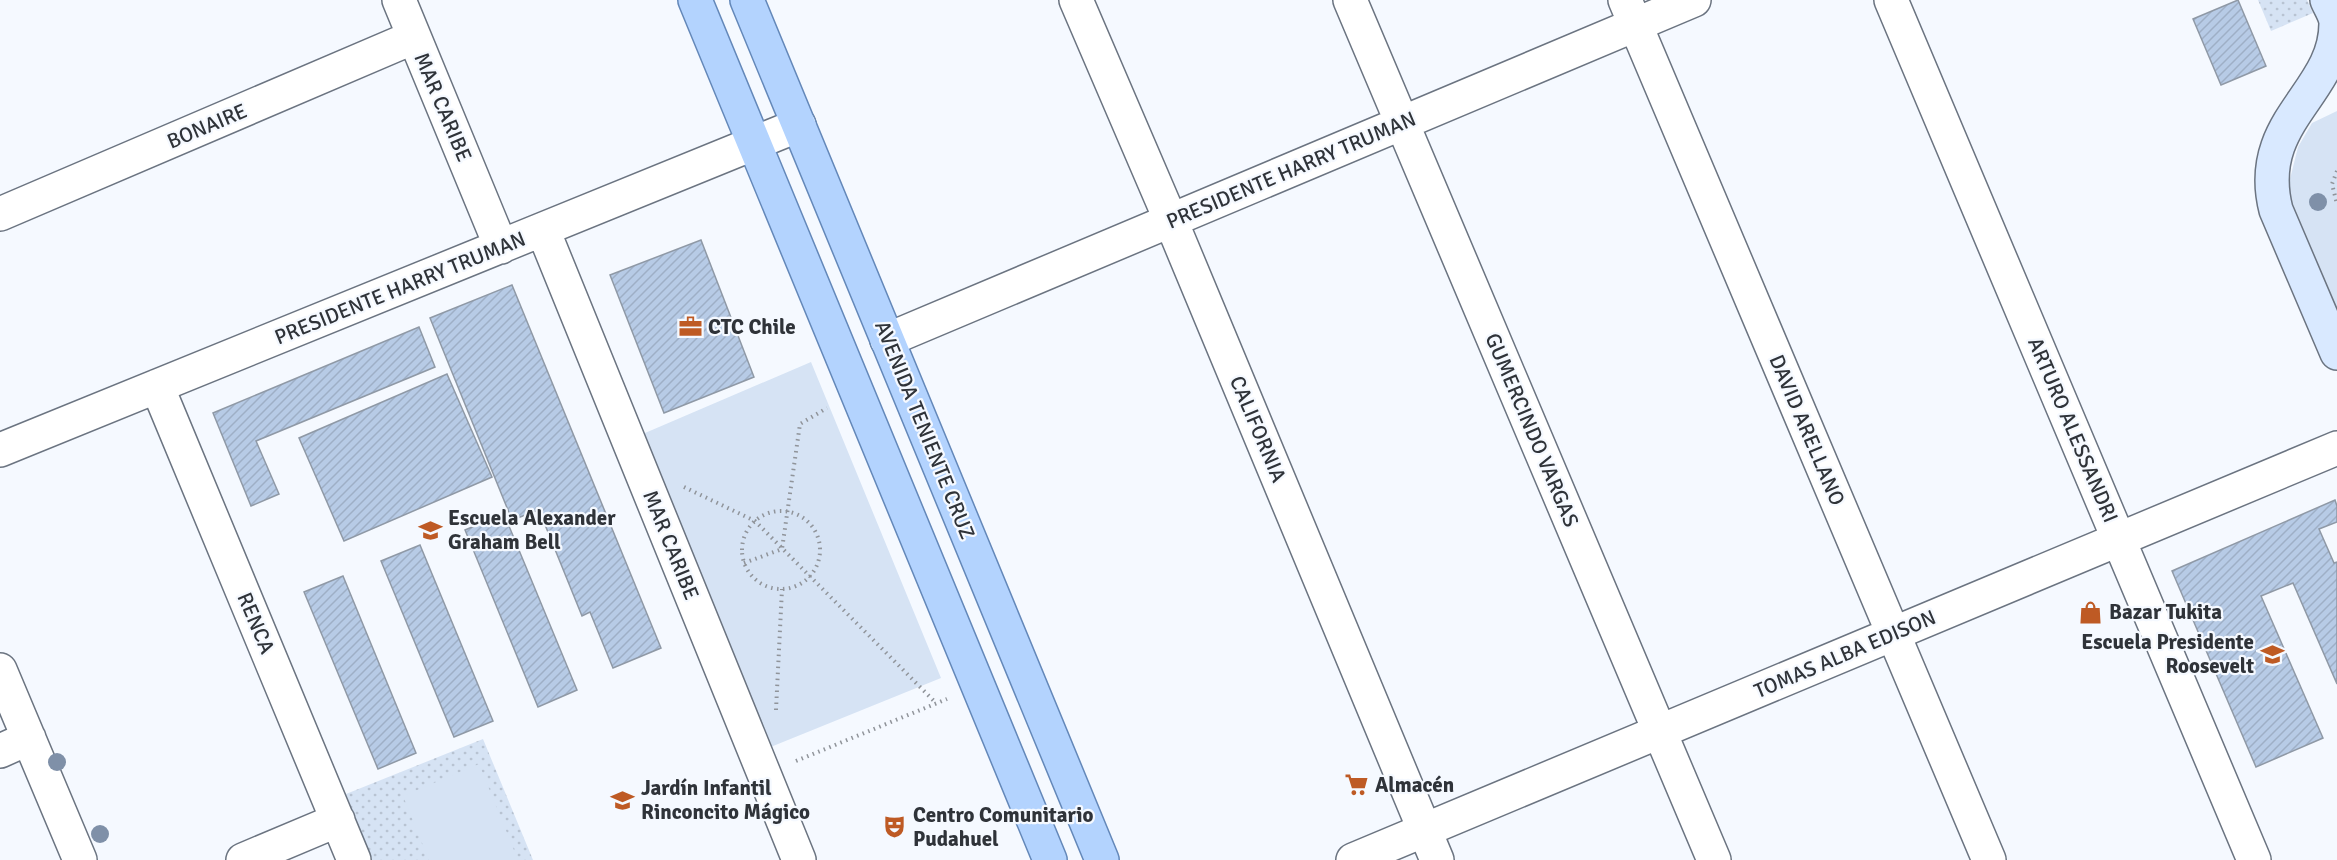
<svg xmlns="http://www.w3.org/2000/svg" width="2337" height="860" font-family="Signika,sans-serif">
	<defs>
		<pattern id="grass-dots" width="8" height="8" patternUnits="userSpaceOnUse" patternTransform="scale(1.5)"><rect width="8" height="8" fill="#d6e3f4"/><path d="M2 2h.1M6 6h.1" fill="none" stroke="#b8c3d2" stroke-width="1.8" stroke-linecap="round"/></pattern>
		<pattern id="building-hatch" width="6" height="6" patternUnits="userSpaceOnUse" patternTransform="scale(1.5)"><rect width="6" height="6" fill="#b7cbe6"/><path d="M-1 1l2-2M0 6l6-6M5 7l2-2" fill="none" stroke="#9eafc6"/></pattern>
	</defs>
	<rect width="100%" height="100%" fill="#f5f9ff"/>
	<path fill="url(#grass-dots)" d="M2258,0H2307L2313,13L2271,31Z
		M483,739L533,860H372L346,794Z"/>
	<path fill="#d6e3f4" d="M2337,111V311L2287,191L2298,147L2312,123Z
		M811,362L941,678L758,752L631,439Z
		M479,764L518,860H429L403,796Z"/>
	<path fill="url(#building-hatch)" stroke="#8f99a6" stroke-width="1.5" d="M2238,0L2266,66L2221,85L2193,19Z
		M701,240L754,377L664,413L610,275Z
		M512,285L661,648L613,668L590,612L582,616L539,510L512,520L430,318Z
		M419,327L435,367L256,441L279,494L251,506L213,413Z
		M447,374L492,477L344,541L299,438Z
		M2335,500L2337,506V522L2319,529L2334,563L2337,562V684L2293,583L2261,596L2323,738L2256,767L2172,571Z
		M504,514L577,690L538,707L465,530Z
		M420,545L493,721L454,737L381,561Z
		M343,576L416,753L378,769L304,592Z"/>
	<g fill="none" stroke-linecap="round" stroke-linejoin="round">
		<defs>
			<path id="street" d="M399,0L501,247
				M1076,0L1171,221L1437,860
				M1350,0L1714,860
				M1625,0L1989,860
				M1891,0L2254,860
				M0,214L414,37
				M543,230L799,860
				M887,340L1694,0
				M157,386L354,860
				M0,450L799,125
				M0,670L80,860
				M0,751L29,738
				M243,860L338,820
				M1353,860L2337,448"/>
			<path id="secondary" d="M2327,0C2330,7 2335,14 2336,22C2337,94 2253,120 2276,210L2337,353"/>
			<path id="primary" d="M695,0L1050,860
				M747,0L1102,860"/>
		</defs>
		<use href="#street" stroke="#6b7481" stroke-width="36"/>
		<use href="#secondary" stroke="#6b7481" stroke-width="36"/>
		<use href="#primary" stroke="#6488b9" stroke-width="36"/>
		<path stroke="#90949a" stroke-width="4" stroke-dasharray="1.5 4.5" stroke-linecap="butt" d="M2337,171L2332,184L2337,204
			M684,487L755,521L936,703
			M742 550a39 39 0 1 1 78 0a39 39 0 1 1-78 0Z
			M744,563L782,549L800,424L827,408
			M776,710L782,589
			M796,761L947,699"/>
		<use href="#street" stroke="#fff" stroke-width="33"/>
		<use href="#secondary" stroke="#d9e9ff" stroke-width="33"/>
		<use href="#primary" stroke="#b3d3fe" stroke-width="33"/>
	</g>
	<g fill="#7f90a8">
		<circle cx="2318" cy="202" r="9"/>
		<circle cx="57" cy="762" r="9"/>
		<circle cx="100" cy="834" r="9"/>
	</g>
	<defs>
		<symbol id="office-bare" viewBox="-9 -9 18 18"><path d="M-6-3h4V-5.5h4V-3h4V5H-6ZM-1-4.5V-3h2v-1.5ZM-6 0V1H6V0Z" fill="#be5a24" stroke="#f5f9ff" stroke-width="2.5" paint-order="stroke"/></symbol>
		<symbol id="school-bare" viewBox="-9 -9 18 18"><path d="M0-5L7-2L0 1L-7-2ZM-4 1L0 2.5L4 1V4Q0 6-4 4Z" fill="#be5a24" stroke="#f5f9ff" stroke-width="2.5" paint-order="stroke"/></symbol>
		<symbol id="shop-bare" viewBox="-9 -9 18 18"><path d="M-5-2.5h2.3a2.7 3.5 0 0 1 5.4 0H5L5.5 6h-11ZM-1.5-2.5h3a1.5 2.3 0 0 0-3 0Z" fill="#be5a24" stroke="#f5f9ff" stroke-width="2.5" paint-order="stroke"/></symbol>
		<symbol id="supermarket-bare" viewBox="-9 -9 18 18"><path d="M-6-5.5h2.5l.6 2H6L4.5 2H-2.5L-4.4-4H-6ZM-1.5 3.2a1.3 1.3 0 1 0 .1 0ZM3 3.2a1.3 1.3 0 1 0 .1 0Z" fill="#be5a24" stroke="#f5f9ff" stroke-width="2.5" paint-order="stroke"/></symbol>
		<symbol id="theatre-bare" viewBox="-9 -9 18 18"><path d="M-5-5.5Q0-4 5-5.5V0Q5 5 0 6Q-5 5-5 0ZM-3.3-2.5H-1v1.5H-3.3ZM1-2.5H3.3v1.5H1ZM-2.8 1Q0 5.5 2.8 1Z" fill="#be5a24" stroke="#f5f9ff" stroke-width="2.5" paint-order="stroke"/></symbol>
	</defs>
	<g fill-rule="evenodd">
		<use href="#office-bare" x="674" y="310" width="33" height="33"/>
		<use href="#school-bare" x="414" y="514" width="33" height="33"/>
		<use href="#shop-bare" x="2074" y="596" width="33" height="33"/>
		<use href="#school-bare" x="2256" y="638" width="33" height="33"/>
		<use href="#supermarket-bare" x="1340" y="768" width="33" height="33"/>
		<use href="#school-bare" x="606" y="784" width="33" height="33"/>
		<use href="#theatre-bare" x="878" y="810" width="33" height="33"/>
	</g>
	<g text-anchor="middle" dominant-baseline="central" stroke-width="4.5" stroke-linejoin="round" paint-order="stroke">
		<g font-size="21" fill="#2f3339" stroke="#f5f9ff">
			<text transform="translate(443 107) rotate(67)">MAR CARIBE</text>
			<text transform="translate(207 126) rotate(-23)">BONAIRE</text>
			<text transform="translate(1291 170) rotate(-23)">PRESIDENTE HARRY TRUMAN</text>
			<text transform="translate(400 288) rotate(-22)">PRESIDENTE HARRY TRUMAN</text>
			<text transform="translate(1258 429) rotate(67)">CALIFORNIA</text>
			<text transform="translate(925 430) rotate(68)">AVENIDA TENIENTE CRUZ</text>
			<text transform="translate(1532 430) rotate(67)">GUMERCINDO VARGAS</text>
			<text transform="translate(1807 430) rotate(67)">DAVID ARELLANO</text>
			<text transform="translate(2073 430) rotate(67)">ARTURO ALESSANDRI</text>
			<text transform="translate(671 545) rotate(68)">MAR CARIBE</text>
			<text transform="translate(256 623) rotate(67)">RENCA</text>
			<text transform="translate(1845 654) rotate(-23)">TOMAS ALBA EDISON</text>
		</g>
		<g font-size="21" font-weight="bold" fill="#2f3339" stroke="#f5f9ff" text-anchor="start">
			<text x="708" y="327">CTC Chile</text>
			<text x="448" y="518">Escuela Alexander<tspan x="448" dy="24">Graham Bell</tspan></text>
			<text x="2109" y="612">Bazar Tukita</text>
			<text x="2254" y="642" text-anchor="end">Escuela Presidente<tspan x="2254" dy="24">Roosevelt</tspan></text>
			<text x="1375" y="785">Almacén</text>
			<text x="641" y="788">Jardín Infantil<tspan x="641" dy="24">Rinconcito Mágico</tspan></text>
			<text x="913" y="815">Centro Comunitario<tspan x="913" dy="24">Pudahuel</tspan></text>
		</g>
	</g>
</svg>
